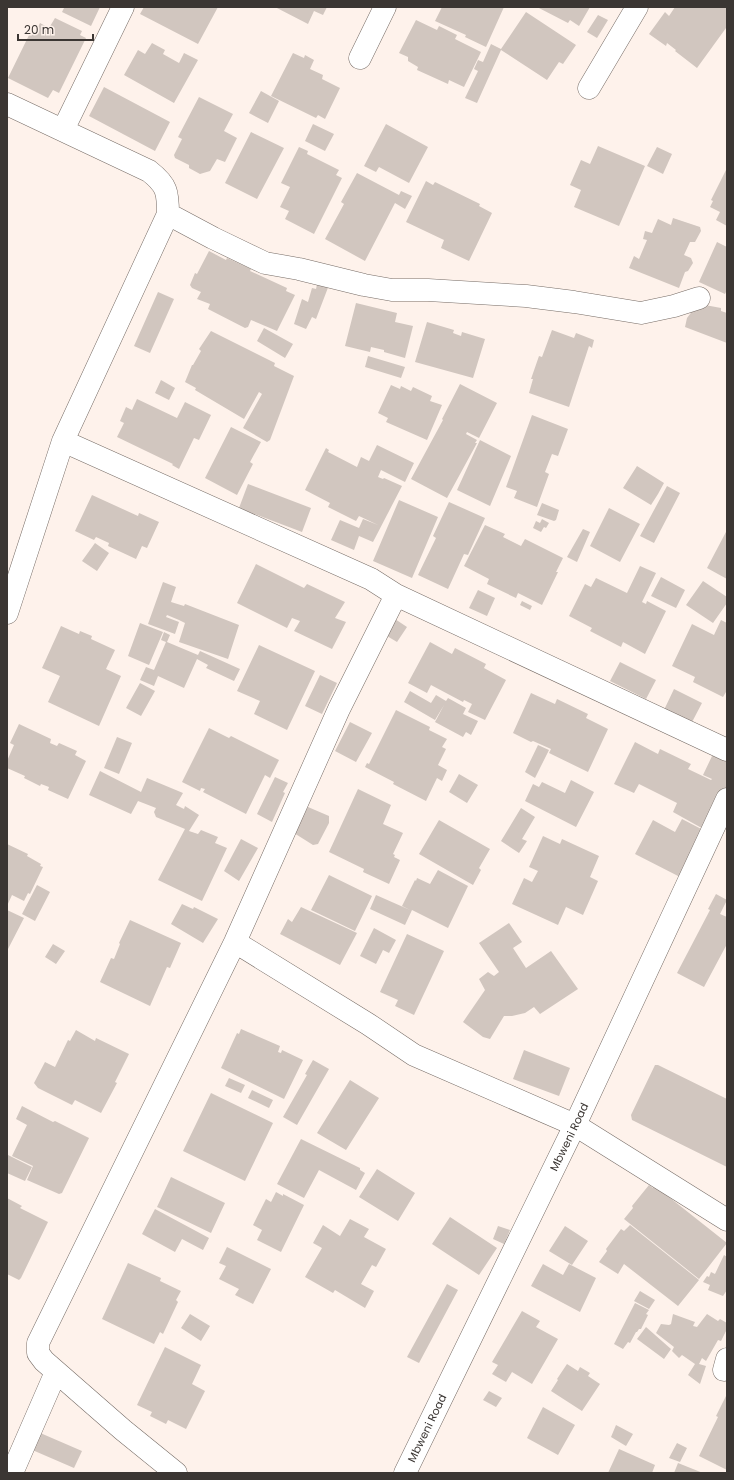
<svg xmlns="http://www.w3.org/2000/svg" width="734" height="1480" font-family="Poppins,sans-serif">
	<rect width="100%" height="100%" fill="#fef2eb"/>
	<path fill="#d1c6bf" d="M61,7H100L91,26L62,12L64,8Z
		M144,7H218L198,44L140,14Z
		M275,7H327L323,15L314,11L308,24Z
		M442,7H504L486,47L465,37L466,35L435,21Z
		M537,7H590L579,26L570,20L568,23Z
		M675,7H727V29L726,28L697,68L675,51L676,50L667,43L666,46L649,34L665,12L669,16Z
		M526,12L576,45L563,64L559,62L547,80L501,50L477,103L465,98L478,71L474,69L478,60L483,62L491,44L501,49Z
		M598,15L608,20L597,38L587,32Z
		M55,18L82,31L80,35L86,38L59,93L53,90L48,98L8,78L31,31L35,33L40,23L49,28Z
		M416,20L437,30L439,26L457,35L455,39L481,52L464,87L449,80L448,84L417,70L418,67L408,61V57L399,53Z
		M152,43L165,50L163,54L179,63L184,53L198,60L174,103L124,75L138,50L145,54Z
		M293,53L304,58L305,55L314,60L310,69L323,75L322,79L340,88L325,119L318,115L316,118L271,96Z
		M104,87L170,122L155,151L89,116Z
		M261,91L279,101L268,123L249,113Z
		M199,97L233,114L224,131L237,138L225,162L217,159L210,171L200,174L189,168V165L175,158L174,155L182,139L178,137Z
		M313,124L334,134L325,151L305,141Z
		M386,124L428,147L409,183L379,167L376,172L364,166Z
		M251,132L284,148L257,199L225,183Z
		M598,146L645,166L619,226L574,207L581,190L570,185L581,160L590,164Z
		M299,147L308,151L307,154L339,170L336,175L342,178L314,234L285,219L289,211L280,207L290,187L281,183Z
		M657,147L672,154L663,174L647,166Z
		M727,168V226L716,220L720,212L710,207L713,201L711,200Z
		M357,173L399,195L401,191L412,196L405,209L395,203L365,261L325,239L344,204L341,202Z
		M426,181L433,185L435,182L480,204L479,206L492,213L469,261L441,248L444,240L406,222Z
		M673,218L700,227L701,231L695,242H690L684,255L691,258L693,263L688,271L685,272L679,288L629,268L634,256L639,259L647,240L643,239L645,231L652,233L658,219L671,225Z
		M717,242L727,247V290L725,294L699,282Z
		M209,251L226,260L227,258L251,269L250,271L287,288L286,291L295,295L277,331L251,320L248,327L245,328L208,309L210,304L197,299L201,292L192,288L190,285L195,273L197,274Z
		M318,280L329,285L316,319L312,317L306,329L294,324L302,299L308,302L312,288L316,289Z
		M158,292L174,299L150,353L134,346Z
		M356,303L397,313L395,322L413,326L405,358L384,352V350L371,347L370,352L345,346Z
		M705,305L721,308V311L727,313V343L685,327L687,318L696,306Z
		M427,322L454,330L453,333L461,336L462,332L485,339L473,378L415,362Z
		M264,328L293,344L285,358L257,341Z
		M552,330L574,338L576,333L594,340L592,348L589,346L569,407L529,393L533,379H531L539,356L542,357Z
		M211,331L275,363L274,366L294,376L270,440L267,442L243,428L262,394L259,392L244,419L195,390L196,388L185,382L192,365H193L201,351L199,349Z
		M368,356L405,367L401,378L365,367Z
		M161,380L175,388L169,400L155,393Z
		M460,384L497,403L479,438L467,432L466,434L477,440L475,443H477L447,498L411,479L443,420L442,419Z
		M391,385L400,389L401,386L411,391L413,387L432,396L430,401L442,405L427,440L386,422L388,418L378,413Z
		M137,399L177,418L185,402L211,415L199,440L194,438L179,469L172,465L173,464L117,437L124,423L120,421L126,407L132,410Z
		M532,415L568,429L558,456L552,454L545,472L549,474L537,507L514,498L517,491L506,487Z
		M231,427L261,442L250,462L253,464L237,495L205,478Z
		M480,440L511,456L490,506L457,490Z
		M377,445L414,463L405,482L381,470L378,477L383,479L384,478L402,486L373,542L359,536L354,550L331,540L340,520L359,528L363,519L378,525L359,516L356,521L328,507L330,503L305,490L326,448L329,450L328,452L357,467L361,457L369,461Z
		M637,466L664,483L658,494L651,505L623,488Z
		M248,484L311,508L302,532L239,508Z
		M667,486L680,493L654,543L640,536Z
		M92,495L138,516L139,513L159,522L147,548L142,546L136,559L108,546L109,543L96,537L94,540L75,531Z
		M399,500L438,517L412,578L373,561Z
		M449,502L485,518L468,555L464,554L448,589L418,575L436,538L433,536Z
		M542,503L559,510L556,520L554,521L537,515Z
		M609,508L640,524L620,562L590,546Z
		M542,519L549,523L546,528L544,527L541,532L533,528L536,521L540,523Z
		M485,525L505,534L503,537L521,546L525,539L563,558L556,572H558L542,605L518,593L516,598L487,584L489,579L464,566Z
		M583,529L590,532L577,562L567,557Z
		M727,530V579L707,568Z
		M95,543L109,553L97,571L82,561Z
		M256,564L304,588L307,584L345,602L335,618L346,622L332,649L294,631L300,621L292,618L287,628L237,603Z
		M640,566L656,573L642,602L646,604L647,601L666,611L645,654L623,642L621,647L590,631L592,628L569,616L585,584L591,587L596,578L627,593Z
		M661,577L685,590L676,608L651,596Z
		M703,581L727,597V603L713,623L686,605Z
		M163,582L176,587L171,602L184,606L185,604L239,625L228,659L179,642L185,623L179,620L167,615L166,617L179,622L175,634L148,624Z
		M478,590L495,598L487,616L469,608Z
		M522,601L532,606L530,610L520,605Z
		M392,617L407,627L397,642L382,633Z
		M721,620L727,623V693L726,692L723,697L693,682L695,677L672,666L692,624L714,635Z
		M140,623L163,632L149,665L128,656Z
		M61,626L79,634L80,631L92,636L91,639L115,650L106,669L121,676L99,726L48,702L60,676L42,668Z
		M164,632L170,635L167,642L198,655L200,651L240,669L234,681L206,668L208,665L197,659L184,688L158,676L154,686L140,680L146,667L154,670L166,642L161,640Z
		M430,642L452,654L455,648L486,664L484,668L506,680L485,720L468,712L472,704L464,700L463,702L431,685L427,693L408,683Z
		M259,645L315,671L287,730L254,714L260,701L237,691Z
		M620,662L656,680L646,699L610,681Z
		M320,675L337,683L322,714L305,706Z
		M140,683L155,691L141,716L126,708Z
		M674,689L702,703L691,724L664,710Z
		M410,691L431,703L436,695L446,701L448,698L466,708L463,714L478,721L471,735L466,732L463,737L435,722L444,705L435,720L404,702Z
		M531,693L555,704L557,699L588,714L586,718L608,729L588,772L549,753L551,749L533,741L531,742L513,733Z
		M396,710L430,727L429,730L447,739L442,747L446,749L438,765L447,770L442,781L437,778L426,801L393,784L394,782L365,767L367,763L369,764Z
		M350,722L372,733L356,762L335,751Z
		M19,724L51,739L50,743L57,746L59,743L77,751L75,755L86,761L68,799L48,790L49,787L41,784L40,786L24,778L25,776L7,768V761L14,745L10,743Z
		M209,728L229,738L231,736L279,760L270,778L265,775L246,814L203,792L205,789L201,788L200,791L182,782Z
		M117,737L132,743L119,774L104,768Z
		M635,742L658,754L660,749L691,764L688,769L711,780L712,779L703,775L713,754L727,761V790L707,831L673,812L677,803L639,784L634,793L614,784Z
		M538,745L549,750L535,778L525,772Z
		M100,771L141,792L147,778L183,793L176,805L184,809L185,806L199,815L189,831L198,834L201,830L218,837L215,843L227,848L202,901L158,880L185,829L156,817L154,812L156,808L138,801L131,814L89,795Z
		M459,774L478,785L467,803L449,792Z
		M275,777L288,783L283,792L285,793L272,822L257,814Z
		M571,780L594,792L576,827L525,801L533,784L539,787L542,782L565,793Z
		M358,789L391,805L383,824L403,833L393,854L395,855L394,857L400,860L389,884L363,872L364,869L329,852Z
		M308,807L329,816V823L318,844L313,845L294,833Z
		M521,808L535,817L522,839L527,841L519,853L501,841Z
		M682,819L707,832L680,877L635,854L653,820L675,832Z
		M439,820L490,849L479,868L481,870L473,885L419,854Z
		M543,836L560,844L562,839L599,856L590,877L598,881L583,915L566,907L558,925L512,904L524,878L532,882L538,871L529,867Z
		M241,839L258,848L239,881L224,871Z
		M7,844L28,854L27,856L41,864L40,866L43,867L30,894L28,893L24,901L12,895L7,906Z
		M438,870L468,886L448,928L412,910L405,925L370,909L376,895L410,910L402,906L415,880L416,881L417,878L430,884Z
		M329,875L372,896L355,931L311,910Z
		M37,885L50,892L35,921L22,914Z
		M716,894L727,900L720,914L727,917V944L704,987L677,973L710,910L708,909Z
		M182,904L193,909L194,907L218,919L203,943L171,924Z
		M301,907L357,933L340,965L280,934L288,919L292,922Z
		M7,910L24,918L7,951Z
		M130,920L181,943L170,968L167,967L150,1006L100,982L111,958L114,959L120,944L119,943Z
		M509,923L522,942L513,948L526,968L551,951L578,989L540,1014L534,1007L525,1013L512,1016H504L490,1039L483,1037L463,1022L485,990L479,979L488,972L494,976L499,972L479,943Z
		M374,928L396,940L389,953L383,950L376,964L360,956Z
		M407,934L444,951L414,1015L395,1006L398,1000L380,992Z
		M53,944L65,951L56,964L45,957Z
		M241,1029L280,1046L278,1052L281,1053L282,1050L303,1060L284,1099L221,1068L237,1033L239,1034Z
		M76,1030L95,1041L96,1038L129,1054L115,1082L117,1083L101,1113L75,1100L72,1105L38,1088L34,1083L45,1062L55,1067L68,1040L70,1041Z
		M524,1050L570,1068L559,1096L513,1079Z
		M313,1060L329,1069L297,1125L283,1117L307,1075L305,1074Z
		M655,1065H658L727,1099V1167L632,1120L631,1115Z
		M229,1078L245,1085L241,1093L225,1086Z
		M350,1080L379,1098L346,1150L317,1133Z
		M252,1090L273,1100L269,1108L248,1098Z
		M211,1093L273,1123L245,1181L183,1151Z
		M22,1106L53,1122L55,1121L89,1138L62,1193L59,1194L27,1180L33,1166L12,1156L27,1125L16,1119Z
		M301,1139L360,1168V1170L365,1173L356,1190L319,1170L304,1198L277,1184Z
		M8,1155L32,1167L25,1181L7,1173V1158Z
		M377,1169L415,1193L398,1221L359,1197Z
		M171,1177L225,1203L211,1233L157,1207Z
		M649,1185L653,1188L655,1186L727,1243L699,1279L624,1219L633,1208L632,1206Z
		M276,1192L283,1196V1194L304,1205L281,1252L257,1240L262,1230L253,1225L266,1199L271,1202Z
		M7,1198L22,1206L20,1208L48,1222L21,1278L19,1280L7,1274Z
		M155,1209L209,1238L203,1250L182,1239L175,1252L142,1234Z
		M450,1217L497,1248L479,1275L432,1244Z
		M350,1219L369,1229L364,1237L386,1249L376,1267L372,1265L361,1284L374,1291L365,1308L335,1290L333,1293L305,1277L322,1248L313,1243L323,1225L340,1236Z
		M630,1225L699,1280L678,1306L624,1264L618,1274L599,1262L607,1251L606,1249L621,1229L624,1231Z
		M498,1226L510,1230L504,1244L493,1239Z
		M565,1226L588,1241L572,1265L549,1251Z
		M227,1247L271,1269L253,1304L235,1295L239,1289L219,1279L226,1266L219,1263Z
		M724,1255L727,1257V1290L723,1296L708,1290L710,1285L703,1282L707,1276L709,1277L711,1272L715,1274Z
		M128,1263L161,1278L160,1281L181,1291L176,1300L178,1302L163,1334L160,1332L154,1344L102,1319Z
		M543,1264L563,1275L569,1264L596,1278L580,1312L531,1286Z
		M447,1284L458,1290L419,1363L407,1357Z
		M640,1291L655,1300L649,1309L634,1301Z
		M635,1303L649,1310L646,1314L648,1315L641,1329H639L637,1332H636L630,1343L628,1342L623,1349L614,1344Z
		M522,1311L540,1321L536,1327L558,1339L532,1384L512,1372L506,1382L492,1374L498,1365L492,1362Z
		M190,1314L210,1326L201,1341L181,1328Z
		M673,1314L695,1322L693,1326L697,1327L707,1314L718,1321L720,1319L727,1323V1329L721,1341L718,1340L706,1361L702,1358L699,1364L706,1366L700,1384L688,1375L695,1364L682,1355L679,1358L672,1351L674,1347L656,1333L661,1324L669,1325L671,1324Z
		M646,1327L671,1349L664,1359L637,1339Z
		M165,1347L201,1365L192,1384L205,1391L186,1429L168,1420L166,1424L150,1416L152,1412L137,1405Z
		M567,1364L578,1371L580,1367L590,1373L588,1376L600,1384L582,1411L551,1391L558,1380L557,1379Z
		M489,1391L502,1398L496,1407L483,1400Z
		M727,1394V1470L699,1456L718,1417L716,1416Z
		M543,1407L575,1425L558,1455L527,1438Z
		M616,1425L633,1434L626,1446L611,1437Z
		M38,1432L82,1451L74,1468L30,1449Z
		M677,1443L687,1448L680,1462L669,1458Z
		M619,1449L655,1465L652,1473H608Z
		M678,1463L703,1473H674Z"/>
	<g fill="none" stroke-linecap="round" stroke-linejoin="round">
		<defs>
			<path id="minor" d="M360,58L385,7
				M589,88L637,7
				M7,104L149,171C167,185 168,192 168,214L63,441L7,613
				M63,130L123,7
				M168,214L213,238L265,263L299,269L364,285L392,290H428L526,296L574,302L641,313L674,306L699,298
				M63,441L371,579L396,595L727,750
				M235,942L368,1024L414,1055L575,1125L727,1220
				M724,1370L727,1359
				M12,1473L56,1372
				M176,1473L123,1430L44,1361L38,1353V1343L235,942L339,709L396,595"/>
			<g id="tertiary">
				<path id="s1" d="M405,1473L575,1125L727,799"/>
			</g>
		</defs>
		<use href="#minor" stroke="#766c66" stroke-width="23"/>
		<use href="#tertiary" stroke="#766c66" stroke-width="23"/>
		<use href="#minor" stroke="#fff" stroke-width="22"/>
		<use href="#tertiary" stroke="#fff" stroke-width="22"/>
	</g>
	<g text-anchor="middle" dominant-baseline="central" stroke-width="3" stroke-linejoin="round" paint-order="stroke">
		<g font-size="11" fill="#3b3633" stroke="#fef2eb">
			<text stroke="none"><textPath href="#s1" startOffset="374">Mbweni Road</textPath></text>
			<text stroke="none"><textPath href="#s1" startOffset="50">Mbweni Road</textPath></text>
		</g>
	</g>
	<rect width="734" height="1480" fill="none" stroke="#3b3633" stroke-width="16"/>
	<path d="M18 34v6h75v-6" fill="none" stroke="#3b3633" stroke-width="2"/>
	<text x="24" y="34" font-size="12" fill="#3b3633" stroke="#fef2eb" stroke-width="3" paint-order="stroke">20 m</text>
</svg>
